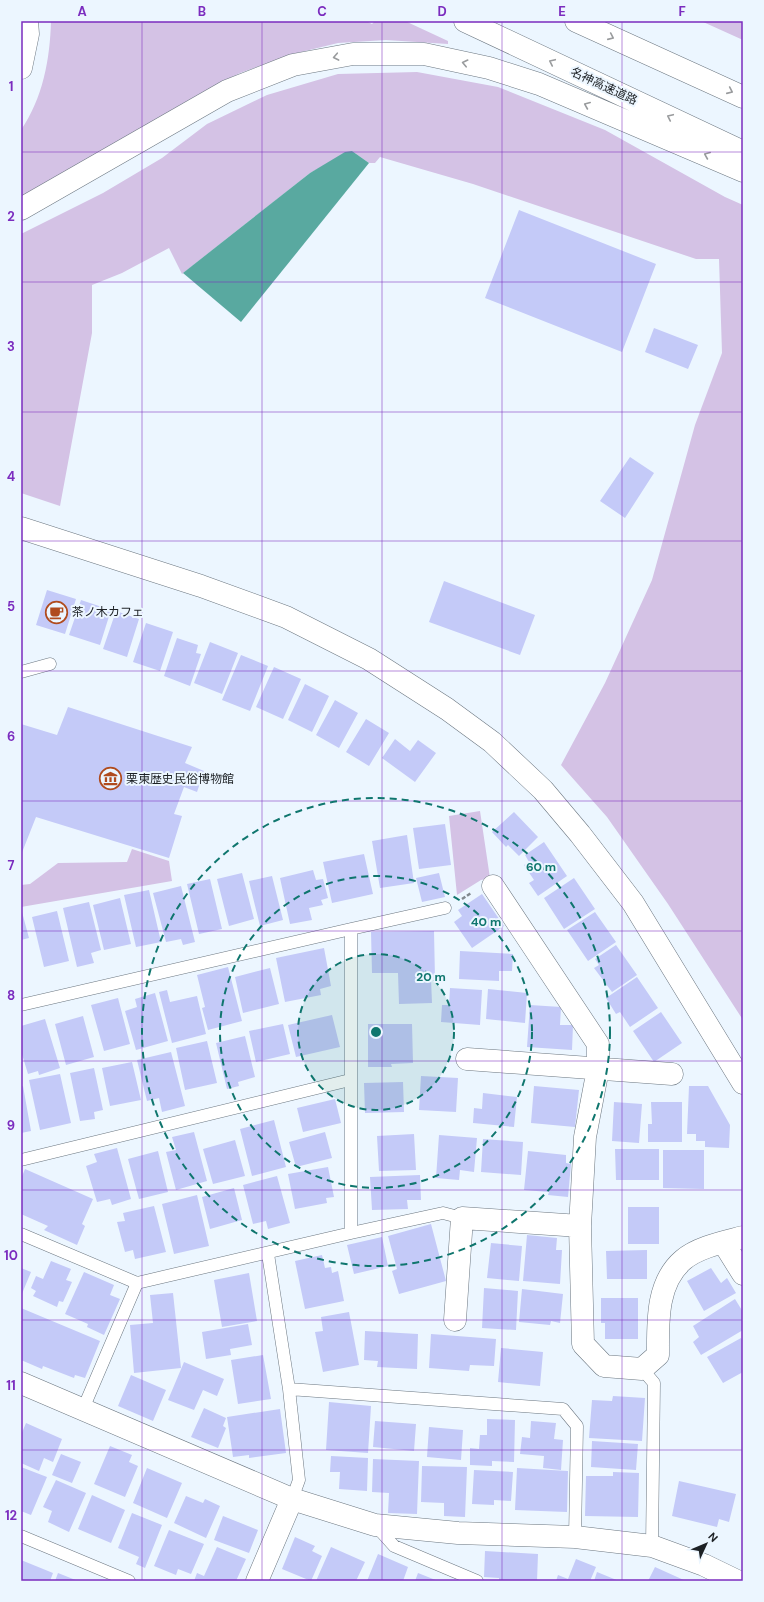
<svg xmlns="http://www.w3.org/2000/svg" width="764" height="1602" font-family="'DM Sans','Noto Sans JP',sans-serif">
	<rect width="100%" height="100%" fill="#ecf6ff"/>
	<path fill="#d4c2e5" d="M51,21H366L372,24L375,21H405L448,41V44L386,40L338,43L293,54L240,73L201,93L21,198V130C43,98 50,59 51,21Z
		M701,21H743V40Z
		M417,72L498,87L605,130L725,197L743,205V1020L668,904L607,817L561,765L605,683L652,580L695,425L722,353L719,259H696L473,184L380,157L375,163H369L352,151L310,173L182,274L169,248L122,273L92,285V333L60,506L21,493V234L103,193L162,158L207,124L267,95L338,74Z
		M480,811L490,878L481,880L457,895L449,816Z
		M132,849L169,861L172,881L21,907V885L30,884L58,863L127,862Z"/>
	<path fill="#59a9a0" d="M352,151L369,163L241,322L183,273L310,173L345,152Z"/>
	<path fill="#c4caf8" d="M519,210L656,264L622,352L485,298Z
		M654,328L698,345L688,369L645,352Z
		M630,457L654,473L625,518L600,501Z
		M444,581L535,615L520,655L429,622Z
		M47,590L76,599L65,634L36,625Z
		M81,600L111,610L100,645L69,635Z
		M116,611L139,619L127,657L103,649Z
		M146,623L173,632L160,671L133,662Z
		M177,638L198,645L196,653L201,654L190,686L164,676Z
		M210,642L238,653L222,694L194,683Z
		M241,655L268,666L250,711L222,700Z
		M274,667L301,679L283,719L256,707Z
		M305,684L329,696L312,732L288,720Z
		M335,700L358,713L339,748L316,735Z
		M68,707L192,747L185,763L204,771L197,792L184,787L174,814L182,816L169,858L36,817L21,855V724L57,735Z
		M366,719L389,733L369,766L346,752Z
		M395,739L410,751L418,740L436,753L415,782L382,758Z
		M514,812L538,837L519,856L508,845L506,847L492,832Z
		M445,824L451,865L419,869L413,828Z
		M407,835L414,883L380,888L372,841Z
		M544,842L567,876L538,896L529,883L534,880L524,865L529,862L525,855Z
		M364,854L373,894L332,903L323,862Z
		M313,870L316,880L323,879L328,898L321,900L323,905L309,908L312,920L290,924L280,878Z
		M242,873L254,919L229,926L217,879Z
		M439,873L445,897L422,902L416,878Z
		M272,876L283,920L260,926L249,881Z
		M574,878L595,909L564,929L544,898Z
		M210,879L222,929L199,934L187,884Z
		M181,886L195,942L183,945L181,939L166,942L153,893Z
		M149,890L161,942L136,947L124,895Z
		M482,894L504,926L472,948L454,922L462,916L458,910Z
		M120,898L131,944L104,950L93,905Z
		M89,902L101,950L91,953L94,963L77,967L63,908Z
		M57,911L69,961L44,967L32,917Z
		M21,912H22L29,938L21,940Z
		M595,912L616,942L588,961L567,930Z
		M434,931L435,979H431L432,1003L399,1004L398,973H372L371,932Z
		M616,945L637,975L612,992L594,968L599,965L595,959Z
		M324,948L331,986L320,989L321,995L285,1002L276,958Z
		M460,951L513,954L512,971H499V981L459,979Z
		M228,967L242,1021L208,1030L202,1008L205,1007L197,975Z
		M270,968L279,1004L243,1013L235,977Z
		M637,977L658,1008L630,1027L620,1012L616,1014L606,998Z
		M450,988L482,990L480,1025L441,1022L442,1005H449Z
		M488,989L527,993L525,1023L486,1019Z
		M167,990L170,1002L197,996L206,1034L172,1043L159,992Z
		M155,993L168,1041L136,1050L125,1011L137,1007L135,999Z
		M118,998L130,1044L104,1051L91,1005Z
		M530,1005L561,1007L560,1025H573L572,1050L527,1047Z
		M661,1012L682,1043L654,1062L633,1031Z
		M332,1015L340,1047L296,1057L288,1025Z
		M83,1016L94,1057L66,1065L55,1024Z
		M45,1019L60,1068L39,1075L38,1071L28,1074L21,1051V1026Z
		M283,1024L290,1054L256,1062L249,1031Z
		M368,1024H412L413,1063L391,1064L392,1067H368Z
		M245,1036L255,1077L238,1082L239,1086L227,1089L216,1043Z
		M207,1041L217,1083L185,1090L176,1048Z
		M171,1052L185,1106L162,1112L159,1098L147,1101L137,1060Z
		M132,1062L141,1100L110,1106L102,1068Z
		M94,1068L103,1110L94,1112L95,1119L80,1121L70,1073Z
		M60,1074L71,1123L40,1130L29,1080Z
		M421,1076L458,1078L456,1112L419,1110Z
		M403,1082L404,1112L365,1113L364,1083Z
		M23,1086L31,1131L21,1133V1087Z
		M534,1086L579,1090L575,1127L531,1123Z
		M689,1086H708L730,1125L729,1148L705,1147V1141H696V1134H687Z
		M483,1093L517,1097L514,1127L473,1123L474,1108L482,1109Z
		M335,1099L341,1123L303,1132L297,1108Z
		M614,1102L642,1104L639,1143L612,1141Z
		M651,1102H682V1142H648V1124H652Z
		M274,1120L286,1167L252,1176L240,1129Z
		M194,1132L207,1181L176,1190L166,1152L176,1150L172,1137Z
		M325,1132L332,1158L296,1167L289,1142Z
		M414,1134L416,1170L379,1171L377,1136Z
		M439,1135L477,1138L474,1172L460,1170L459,1180L436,1178Z
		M483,1139L523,1142L521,1175L481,1172Z
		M235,1140L245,1176L213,1184L203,1149Z
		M117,1148L131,1199L112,1205L110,1199L97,1202L86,1166L97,1162L94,1154Z
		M615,1149H659V1180H616Z
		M663,1150H704V1189L663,1188Z
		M158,1151L168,1192L139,1199L128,1159Z
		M528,1151L566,1155V1163L571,1164L568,1197L548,1195L549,1192L524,1190Z
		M328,1167L334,1197L326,1198L327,1203L295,1209L288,1174Z
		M25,1169L93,1199L82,1224L85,1226L77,1245L44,1230L48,1226L21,1214V1179Z
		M420,1175L421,1200H407L408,1209L372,1210L370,1177Z
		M277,1176L290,1223L268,1229L266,1221L253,1224L243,1185Z
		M234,1188L242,1220L210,1229L202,1197Z
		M197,1195L209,1246L174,1254L162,1204Z
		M154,1206L166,1252L135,1259L133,1250L125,1252L117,1222L125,1221L123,1213Z
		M628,1207H659V1244H628Z
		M431,1224L446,1281L399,1294L392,1271L397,1269L388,1236Z
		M527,1235L557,1238L556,1250H562L560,1284L523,1281Z
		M382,1237L388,1266L354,1274L347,1245Z
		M491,1243L522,1246L519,1281L487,1278Z
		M647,1250V1279H607L606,1251Z
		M322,1255L325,1268L331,1267L332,1273L338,1271L344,1301L305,1309L295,1261Z
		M51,1261L71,1269L66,1280L72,1282L63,1302L59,1301L57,1307L33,1296L36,1291L31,1288L36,1276L43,1279Z
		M21,1268L31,1272L21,1296Z
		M711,1268L721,1283L727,1278L736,1293L704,1311L687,1281Z
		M84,1272L114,1285L110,1295L120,1299L104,1335L87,1327L88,1324L65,1314Z
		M249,1273L257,1321L222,1327L214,1280Z
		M484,1288L518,1291L516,1330L482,1328Z
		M522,1289L563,1294L560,1323L551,1321L550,1325L519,1322Z
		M173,1293L181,1368L134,1373L130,1325L153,1323L150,1295Z
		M601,1298H638V1339H605V1323H601Z
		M735,1299L743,1312V1330L701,1355L693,1342L699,1337L693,1326Z
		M21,1308L100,1341L85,1378L75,1375L74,1378L43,1366L42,1369L21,1360Z
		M349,1312L359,1365L323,1372L315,1332L323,1331L321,1317Z
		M248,1324L252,1345L230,1349L231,1355L206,1359L202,1332Z
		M365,1331L418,1334L417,1369L377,1367L378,1361L364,1360Z
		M431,1334L496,1339L494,1366L470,1365L469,1371L429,1368Z
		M741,1338L743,1341V1372L723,1383L707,1357Z
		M501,1348L543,1352L540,1386L498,1382Z
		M263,1355L271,1399L238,1404L231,1360Z
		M184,1362L224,1379L217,1396L203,1390L194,1410L168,1400Z
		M131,1375L166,1390L153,1421L118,1406Z
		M613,1396L645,1398L642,1441L589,1438L592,1400L612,1401Z
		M329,1402L371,1406L368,1453L326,1450Z
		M204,1408L226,1418L223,1426L226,1428L218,1448L191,1437Z
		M280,1409L286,1453L249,1458V1455L233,1457L227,1417Z
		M487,1419L515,1420L514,1462L492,1461V1466L470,1465V1448L479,1449L480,1435H487Z
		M375,1421L416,1424L414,1451L373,1447Z
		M531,1421L556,1423L554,1439L563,1440L561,1470L543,1468L544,1456L520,1454L522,1437L530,1438Z
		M26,1423L62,1439L53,1462L44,1458L39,1471L21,1463V1435Z
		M429,1427L463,1430L461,1460L427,1457Z
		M592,1441L638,1444L636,1470L591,1467Z
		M110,1446L132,1455L129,1462L138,1466L125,1497L94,1484Z
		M61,1454L81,1462L72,1483L52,1475Z
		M331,1456L368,1458L367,1491L339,1489L340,1472H330Z
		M373,1459L419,1461L417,1514L388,1513L389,1493L372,1492Z
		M422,1466L467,1467L465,1517L444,1516V1503L421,1502Z
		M21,1467L47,1477L31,1515L21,1511Z
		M147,1468L182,1483L167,1518L133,1503Z
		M517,1468L568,1471L567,1512L515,1510Z
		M474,1470L513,1472L511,1501L494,1500V1505L472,1504Z
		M613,1472L639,1473L638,1517L585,1516L586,1476H613Z
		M56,1480L86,1493L69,1532L48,1522L52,1511L43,1507Z
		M679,1481L736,1494L729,1522L719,1519L717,1527L672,1516Z
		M92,1495L125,1510L111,1543L78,1529Z
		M186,1496L203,1503L205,1499L220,1506L206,1538L174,1523Z
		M132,1513L162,1525L145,1568L136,1564L139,1557L118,1548Z
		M223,1516L258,1530L249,1553L214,1540Z
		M169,1530L204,1544L191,1574L178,1569L176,1575L154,1566Z
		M295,1537L315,1546L312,1551L322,1556L311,1581L282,1569Z
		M217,1547L246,1559L236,1581H194L197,1573L204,1576Z
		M331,1547L365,1562L356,1581H316Z
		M485,1551L538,1554L537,1581H499V1578L484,1577Z
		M378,1554L408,1567L403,1581H367Z
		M576,1559L596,1567L590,1581H556L558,1575L568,1579Z
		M21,1560L53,1573L50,1581H21Z
		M655,1567L686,1581H648Z
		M597,1572L619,1581H594Z
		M58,1573L78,1581H55Z
		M418,1573L438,1581H415Z"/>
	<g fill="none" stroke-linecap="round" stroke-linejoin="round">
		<defs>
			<path id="lane" d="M21,672L50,664
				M351,929L445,908
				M21,1005L351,929V1233L137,1283L21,1234
				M21,1160L350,1080
				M351,1233L443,1213L462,1218
				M268,1254L289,1389L299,1480L292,1499
				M642,1369L654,1383L652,1546
				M289,1389L563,1409L577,1426L575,1537
				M83,1409L137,1283
				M376,1526L394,1546L477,1581
				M21,1536L129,1581"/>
			<path id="street" d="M493,886L598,1044V1069L585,1137L580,1226L583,1344L604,1366L642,1369L658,1355C658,1323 656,1283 683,1260C698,1247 724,1242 743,1237
				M467,1059L672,1074
				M723,1242L743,1274
				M455,1320L462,1218L580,1226
				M257,1581L292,1499"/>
			<path id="secondary" d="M21,528L201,586L286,617L369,659L447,709L492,742L543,790L580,834L633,903L743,1083
				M21,1383L292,1499L375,1525L458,1533L575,1537L652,1546L704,1565L737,1581"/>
			<path id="highway" d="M465,21L743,152
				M576,21L743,97
				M21,68L28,34L27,21
				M21,209L227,91L293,65L353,54H424L489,68L539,84L743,171"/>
		</defs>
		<use href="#lane" stroke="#6c7781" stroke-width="13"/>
		<use href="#street" stroke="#6c7781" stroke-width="23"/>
		<use href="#secondary" stroke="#6c7781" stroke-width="23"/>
		<use href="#highway" stroke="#6c7781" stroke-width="23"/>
		<path stroke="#82898f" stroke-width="2.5" stroke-dasharray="4 2" stroke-linecap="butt" d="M462,899L471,893"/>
		<use href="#lane" stroke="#fff" stroke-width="12"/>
		<use href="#street" stroke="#fff" stroke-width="22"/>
		<use href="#secondary" stroke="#fff" stroke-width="22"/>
		<use href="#highway" stroke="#fff" stroke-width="22"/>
	</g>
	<defs><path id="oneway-chevron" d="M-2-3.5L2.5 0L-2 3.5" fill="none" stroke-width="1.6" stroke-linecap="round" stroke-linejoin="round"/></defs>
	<g stroke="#999b9d">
		<use href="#oneway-chevron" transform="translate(611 37) rotate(24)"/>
		<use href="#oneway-chevron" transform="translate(336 57) rotate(169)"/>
		<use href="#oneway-chevron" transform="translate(552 62) rotate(-155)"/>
		<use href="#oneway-chevron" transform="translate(465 63) rotate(-167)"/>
		<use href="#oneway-chevron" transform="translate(730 91) rotate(24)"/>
		<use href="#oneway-chevron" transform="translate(587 105) rotate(-157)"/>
		<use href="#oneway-chevron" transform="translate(670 117) rotate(-155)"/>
		<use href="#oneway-chevron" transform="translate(707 155) rotate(-157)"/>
	</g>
	<path fill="none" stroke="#7b2cbf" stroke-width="1" stroke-opacity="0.55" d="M142,21V1581M262,21V1581M382,21V1581M502,21V1581M622,21V1581M21,152H743M21,282H743M21,412H743M21,541H743M21,671H743M21,801H743M21,931H743M21,1061H743M21,1190H743M21,1320H743M21,1450H743"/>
	<circle cx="376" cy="1032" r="78" fill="#0f766e" fill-opacity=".12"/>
	<g fill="none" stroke="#0f766e" stroke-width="2" stroke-dasharray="7 5">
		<circle cx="376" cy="1032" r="78"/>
		<circle cx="376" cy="1032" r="156"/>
		<circle cx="376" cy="1032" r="234"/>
	</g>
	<defs>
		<symbol id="cafe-ring" viewBox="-11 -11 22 22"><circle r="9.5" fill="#ecf6ff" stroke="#b04b1e" stroke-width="1.5"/><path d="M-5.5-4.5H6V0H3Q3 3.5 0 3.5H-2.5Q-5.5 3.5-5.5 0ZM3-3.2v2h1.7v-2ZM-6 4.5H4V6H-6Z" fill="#b04b1e"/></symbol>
		<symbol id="museum-ring" viewBox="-11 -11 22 22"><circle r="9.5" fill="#ecf6ff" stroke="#b04b1e" stroke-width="1.5"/><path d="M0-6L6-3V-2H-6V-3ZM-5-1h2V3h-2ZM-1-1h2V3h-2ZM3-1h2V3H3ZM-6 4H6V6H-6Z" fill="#b04b1e"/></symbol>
	</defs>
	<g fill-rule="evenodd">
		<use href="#cafe-ring" x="44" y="600" width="25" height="25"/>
		<use href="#museum-ring" x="98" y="766" width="25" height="25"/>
	</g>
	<g text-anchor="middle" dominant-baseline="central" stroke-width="4" stroke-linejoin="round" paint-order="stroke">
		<g font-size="12" fill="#1d2125" stroke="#ecf6ff">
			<text transform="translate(604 86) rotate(25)">名神高速道路</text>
		</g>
		<g font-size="12" fill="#1d2125" stroke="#ecf6ff" text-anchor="start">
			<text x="72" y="612">茶ノ木カフェ</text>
			<text x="126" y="779">栗東歴史民俗博物館</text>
		</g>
	</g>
	<circle cx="376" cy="1032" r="6" fill="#0f766e" stroke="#ecf6ff" stroke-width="2"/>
	<g font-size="12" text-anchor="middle" font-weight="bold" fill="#0f766e" stroke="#ecf6ff" stroke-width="4" stroke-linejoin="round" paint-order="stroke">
		<text x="541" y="871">60 m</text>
		<text x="486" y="926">40 m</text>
		<text x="431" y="981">20 m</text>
	</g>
	<rect width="764" height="1602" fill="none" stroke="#ecf6ff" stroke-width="44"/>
	<g transform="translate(706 1544) rotate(46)" stroke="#ecf6ff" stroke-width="3" paint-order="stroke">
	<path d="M0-3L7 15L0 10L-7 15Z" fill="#1d2125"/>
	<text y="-6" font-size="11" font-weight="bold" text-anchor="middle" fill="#1d2125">N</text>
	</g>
	<rect x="22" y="22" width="720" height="1558" fill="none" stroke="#7b2cbf" stroke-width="1.5"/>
	<g font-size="13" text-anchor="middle" font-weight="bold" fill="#7b2cbf">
		<text x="82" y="16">A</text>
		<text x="202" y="16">B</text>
		<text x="322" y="16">C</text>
		<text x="442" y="16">D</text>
		<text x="562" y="16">E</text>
		<text x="682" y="16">F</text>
		<text x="11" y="91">1</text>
		<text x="11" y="221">2</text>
		<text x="11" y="351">3</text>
		<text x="11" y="481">4</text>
		<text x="11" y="611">5</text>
		<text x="11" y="741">6</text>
		<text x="11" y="870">7</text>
		<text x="11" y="1000">8</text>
		<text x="11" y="1130">9</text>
		<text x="11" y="1260">10</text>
		<text x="11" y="1390">11</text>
		<text x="11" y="1520">12</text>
	</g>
</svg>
